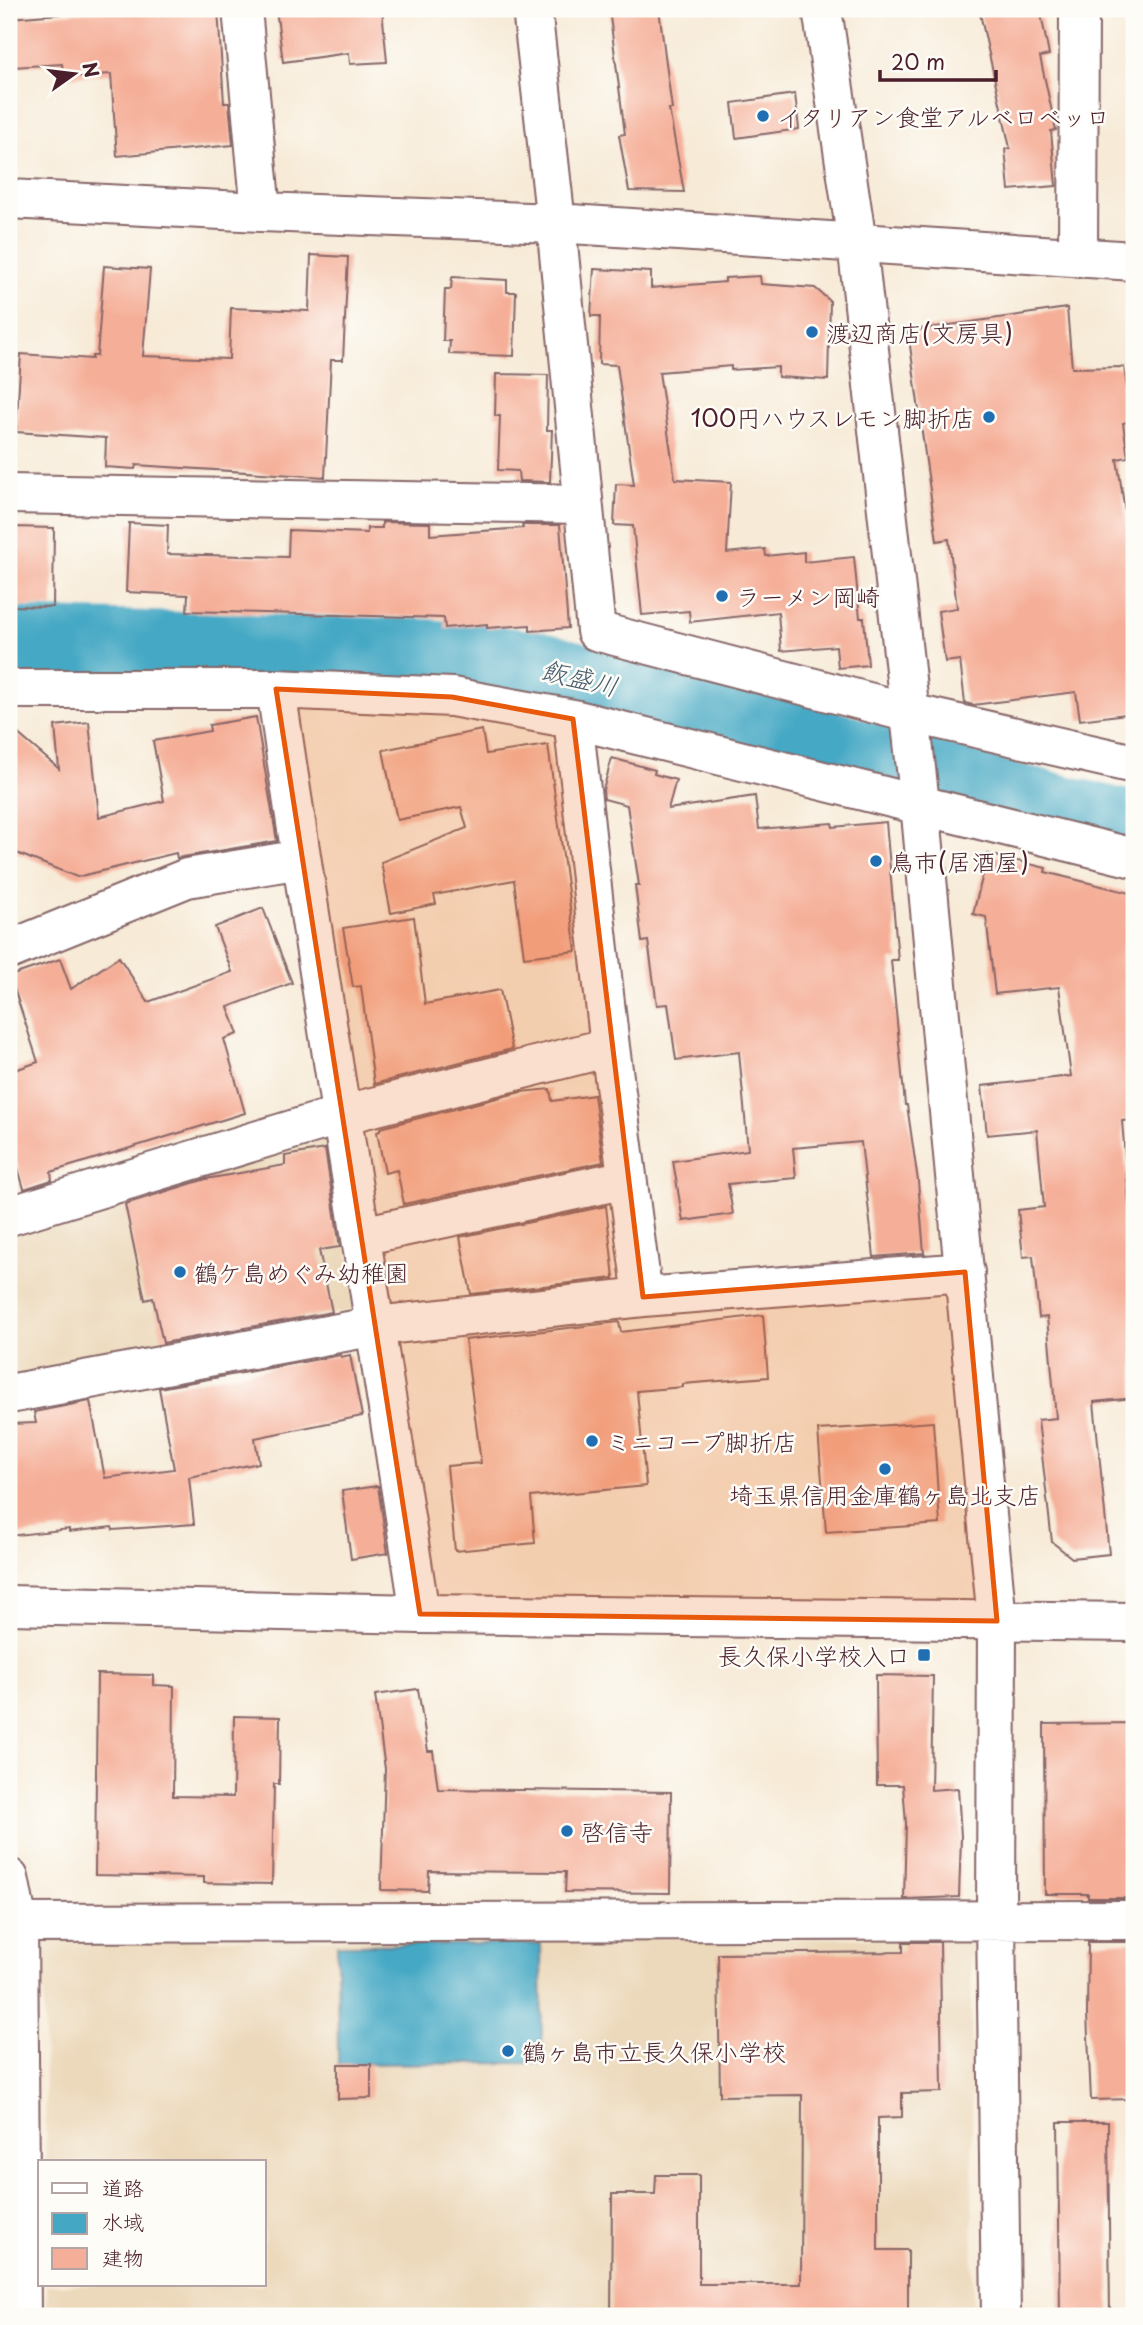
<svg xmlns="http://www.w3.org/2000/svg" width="1143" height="2325" font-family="'Playpen Sans','Klee One',sans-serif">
	<rect width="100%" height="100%" fill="#fdfcf7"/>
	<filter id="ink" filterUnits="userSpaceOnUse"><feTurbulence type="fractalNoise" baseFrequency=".0143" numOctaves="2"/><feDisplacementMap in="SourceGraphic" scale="14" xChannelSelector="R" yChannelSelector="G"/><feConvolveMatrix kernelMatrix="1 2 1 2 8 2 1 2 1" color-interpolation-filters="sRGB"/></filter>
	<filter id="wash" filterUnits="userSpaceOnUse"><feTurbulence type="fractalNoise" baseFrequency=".00686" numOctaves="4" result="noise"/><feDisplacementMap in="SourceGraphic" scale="28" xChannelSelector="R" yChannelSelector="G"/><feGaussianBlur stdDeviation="1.57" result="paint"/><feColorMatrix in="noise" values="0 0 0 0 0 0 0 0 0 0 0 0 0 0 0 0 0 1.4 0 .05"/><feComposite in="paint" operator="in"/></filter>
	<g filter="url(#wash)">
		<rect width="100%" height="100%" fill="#f7ebd8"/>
		<path fill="#ecd8ba" d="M329,1137L358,1309L9,1376V1235Z
			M971,1938L973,2316H48L47,2285H264V2162H46L43,1939Z"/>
		<path fill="#44a8c4" stroke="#476478" stroke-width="2" d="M541,1944L542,2063L338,2064L337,1945Z"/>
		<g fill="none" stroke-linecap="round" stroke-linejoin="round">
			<path stroke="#44a8c4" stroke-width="68" d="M9,641L430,653L533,664L739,717L989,791L1134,826"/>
		</g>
		<g id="blocks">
			<path fill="#f5ae97" d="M124,9H218L224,103H229L233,145L117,156L111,74L64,77L62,64L13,67L10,18Z
				M276,9H382L387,62L350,64L349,53L283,62Z
				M609,9H659L672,109H669L684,192L629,191L619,135L625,134Z
				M979,9H1040L1049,55L1040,57L1056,130L1051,131L1056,186L1009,190L1005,149L1010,148Z
				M795,94L799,129L736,138L732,103Z
				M311,255L348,257L343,360H331L325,477L136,465L135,469L105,467L106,438L16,432L21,354L92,359V356H97L104,266L150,269L143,356L229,359L231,308L309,311Z
				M594,269L651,272V288L725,282V278L760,276L761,284L815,288L830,301L828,380L778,377V367L731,370V366L659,372L675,479L731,482L727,553L765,549L766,556L804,552V562L854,557L860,618H864L868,665L838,668L836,646L781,651L778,612L690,622L689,611L642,615L633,526L614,525L616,484L634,485L617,365L599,364L600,316H591Z
				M452,277L507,280V292H516L514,356L449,354L450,341H443L445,289H451Z
				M1067,308L1072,368L1124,367L1132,421L1123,423L1128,457L1117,459L1130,544L1134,543V713L1080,720L1076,692L973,705L965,703L960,660L945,662L938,611L957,608L949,539L937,541L908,331Z
				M496,374L548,375L547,430H552L550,482L519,481L518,471L498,470L500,416H495Z
				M382,522L430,523V535L523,528L522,525H560L568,628L530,631V625L487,628V624L445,628L444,618L187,611L188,595L126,592L129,523L168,525L167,554L288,557L289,530L367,533V528H382Z
				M13,527L54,528L53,607L12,606Z
				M256,717L277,841L177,858L176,853L77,877L9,850V726L59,769L55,726L89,722L99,817L164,801L153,741L210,731L209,725Z
				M482,730L486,754L548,745L576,951L524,957L514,880L434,895L436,904L391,913L381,862L467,828L461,807L397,820L383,750Z
				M612,758L655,770L654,774L676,780L668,809L755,796L759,829L832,823L833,827L886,822L898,960H891L905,1105H907L918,1181L924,1253L874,1257L861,1142L793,1148L796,1178L728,1184L733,1214L683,1221L673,1161L748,1150L739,1052L676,1060L668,1004L657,1005L648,941L642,942L635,885H639L627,805L604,799L603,790Z
				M988,854L1046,868L1045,872L1134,894V1120L1122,1121L1134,1265V1398L1094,1402L1109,1554L1072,1558L1052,1542L1038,1420L1056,1418L1047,1317L1039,1318L1033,1256L1023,1257L1018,1210L1044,1207L1037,1130L987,1135L982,1086L1071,1076L1059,987L995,994L986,917L973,914Z
				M263,908L292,983L228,1007L238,1034L224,1039L245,1113L51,1172L52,1180L24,1189L9,1137V1072L38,1062L10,976L60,959L71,989L119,957L148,1002L232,972L215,927Z
				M414,917L425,1004L500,990L512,1049L374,1084L361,986L353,987L343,928Z
				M550,1089L552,1101L594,1095L603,1162L404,1204L397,1170L385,1173L377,1132L380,1131V1128L521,1092Z
				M325,1149L340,1247L319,1250L332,1312L163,1343L153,1298L145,1300L125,1204L206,1179L285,1165V1156Z
				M606,1206L614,1278L471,1294L460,1237Z
				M763,1315L768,1377L683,1384V1387L637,1391L646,1486L531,1497L535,1543L455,1551L447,1466L481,1463L465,1340L619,1322L621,1332Z
				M341,1355V1357L350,1355L362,1416L255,1438L259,1463L189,1477L194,1524L113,1530L112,1527L69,1532V1529L9,1536V1424L36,1423L34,1412L90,1401L105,1478L174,1469L159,1388Z
				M933,1422L940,1524L826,1532L818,1430Z
				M378,1486L388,1553L351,1559L342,1491Z
				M97,1674L153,1675V1685L174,1686L173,1796L233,1797L234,1716L280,1717L279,1784H274L272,1884L204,1883V1877L95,1875Z
				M876,1675L933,1676L931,1790L958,1788L961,1837L959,1897L904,1899L906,1824L903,1785H877Z
				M418,1689L428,1751H433L438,1789L671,1792L670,1893L565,1892L566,1872L429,1871L428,1891L381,1890L385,1769L375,1695Z
				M1134,1723L1133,1898H1088V1894H1045L1044,1724Z
				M903,1942H940L942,2092L902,2093V2117L878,2118V2250H908V2316H611L612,2194H655L656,2175H699V2284H801L802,2095L720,2096L718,1954L903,1952Z
				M1088,1942H1132L1133,2099L1091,2100L1087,2014Z
				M338,2064H371V2098L338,2099Z
				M1058,2122H1108L1110,2316H1060Z"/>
		</g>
	</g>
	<g filter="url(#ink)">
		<use href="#blocks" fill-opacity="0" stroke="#876668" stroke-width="2"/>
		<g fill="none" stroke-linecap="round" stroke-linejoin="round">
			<defs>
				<path id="minor" d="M242,9L261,212
					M532,9L556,223L596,631L910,713L1134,764
					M822,9L857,243L920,804L997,1621L996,1919L1001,2316
					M9,199L261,212L556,223L1134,261
					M1078,258L1079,9
					M9,494L582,504
					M9,689H276L452,697L573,719L1134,858
					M276,689C321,998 373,1306 420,1614
					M573,719L610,1047L643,1297
					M9,950L187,878L301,859
					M9,1216L341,1115L610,1047
					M361,1236L627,1179
					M9,1394L376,1326L643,1297L965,1272
					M9,1878L18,1923L21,2316
					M18,1923L1134,1920"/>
				<path id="tertiary" d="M9,1605L420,1614L1134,1622"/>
			</defs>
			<use href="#minor" stroke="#876668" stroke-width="42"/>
			<use href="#tertiary" stroke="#876668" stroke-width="42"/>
			<use href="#minor" stroke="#fff" stroke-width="38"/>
			<use href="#tertiary" stroke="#fff" stroke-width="38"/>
		</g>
	</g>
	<path fill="#e8590c" fill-opacity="0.2" stroke="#e8590c" stroke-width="5" stroke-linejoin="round" d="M276,689L452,697L573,719L643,1297L965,1272L997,1621L420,1614Z"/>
	<g fill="#1f6fb2" stroke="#fdfcf7" stroke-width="2.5">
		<circle cx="763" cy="116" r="7"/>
		<circle cx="812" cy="332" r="7"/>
		<circle cx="989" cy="417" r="7"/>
		<circle cx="722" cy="596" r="7"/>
		<circle cx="876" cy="861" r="7"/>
		<circle cx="180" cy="1272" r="7"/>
		<circle cx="592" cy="1441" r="7"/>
		<circle cx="885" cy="1469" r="7"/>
		<rect x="917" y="1648" width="14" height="14" rx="3.5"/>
		<circle cx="567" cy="1831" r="7"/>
		<circle cx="508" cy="2051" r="7"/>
	</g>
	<g text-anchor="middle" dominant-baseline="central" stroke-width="5" stroke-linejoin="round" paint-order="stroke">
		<g font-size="24" fill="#4a1f2b" stroke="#fdfcf7" text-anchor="start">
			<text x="777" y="116">イタリアン食堂アルベロベッロ</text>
			<text x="826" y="332">渡辺商店(文房具)</text>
			<text x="975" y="417" text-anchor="end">100円ハウスレモン脚折店</text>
			<text x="736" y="596">ラーメン岡崎</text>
			<text x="890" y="861">鳥市(居酒屋)</text>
			<text x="194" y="1272">鶴ケ島めぐみ幼稚園</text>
			<text x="606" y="1441">ミニコープ脚折店</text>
			<text x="885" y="1494" text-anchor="middle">埼玉県信用金庫鶴ヶ島北支店</text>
			<text x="910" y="1655" text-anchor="end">長久保小学校入口</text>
			<text x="581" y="1831">啓信寺</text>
			<text x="522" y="2051">鶴ヶ島市立長久保小学校</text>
		</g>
		<g font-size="26" font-style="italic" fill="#475d70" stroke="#fdfcf7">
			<text transform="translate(580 677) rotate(14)">飯盛川</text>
		</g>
	</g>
	<rect width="1143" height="2325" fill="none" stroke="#fdfcf7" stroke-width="35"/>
	<rect x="38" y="2160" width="228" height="126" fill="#fdfcf7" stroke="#b5a4a5" stroke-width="2"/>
	<rect x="52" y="2183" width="35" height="10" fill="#ffffff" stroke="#b5a4a5" stroke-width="2"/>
	<text x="102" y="2196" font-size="21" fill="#4a1f2b">道路</text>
	<rect x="52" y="2213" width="35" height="21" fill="#44a8c4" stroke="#b5a4a5" stroke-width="2"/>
	<text x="102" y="2230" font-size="21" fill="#4a1f2b">水域</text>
	<rect x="52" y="2248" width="35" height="21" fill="#f5ae97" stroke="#b5a4a5" stroke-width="2"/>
	<text x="102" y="2266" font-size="21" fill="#4a1f2b">建物</text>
	<g transform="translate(74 74) rotate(76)" stroke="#fdfcf7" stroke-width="5" paint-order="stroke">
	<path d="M0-5L12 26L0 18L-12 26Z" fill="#4a1f2b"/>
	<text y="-10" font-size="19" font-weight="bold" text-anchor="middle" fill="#4a1f2b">N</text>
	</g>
	<path d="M880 70v10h116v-10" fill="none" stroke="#4a1f2b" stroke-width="3.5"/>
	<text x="891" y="70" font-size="21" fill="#4a1f2b" stroke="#fdfcf7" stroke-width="5" paint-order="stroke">20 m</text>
</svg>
